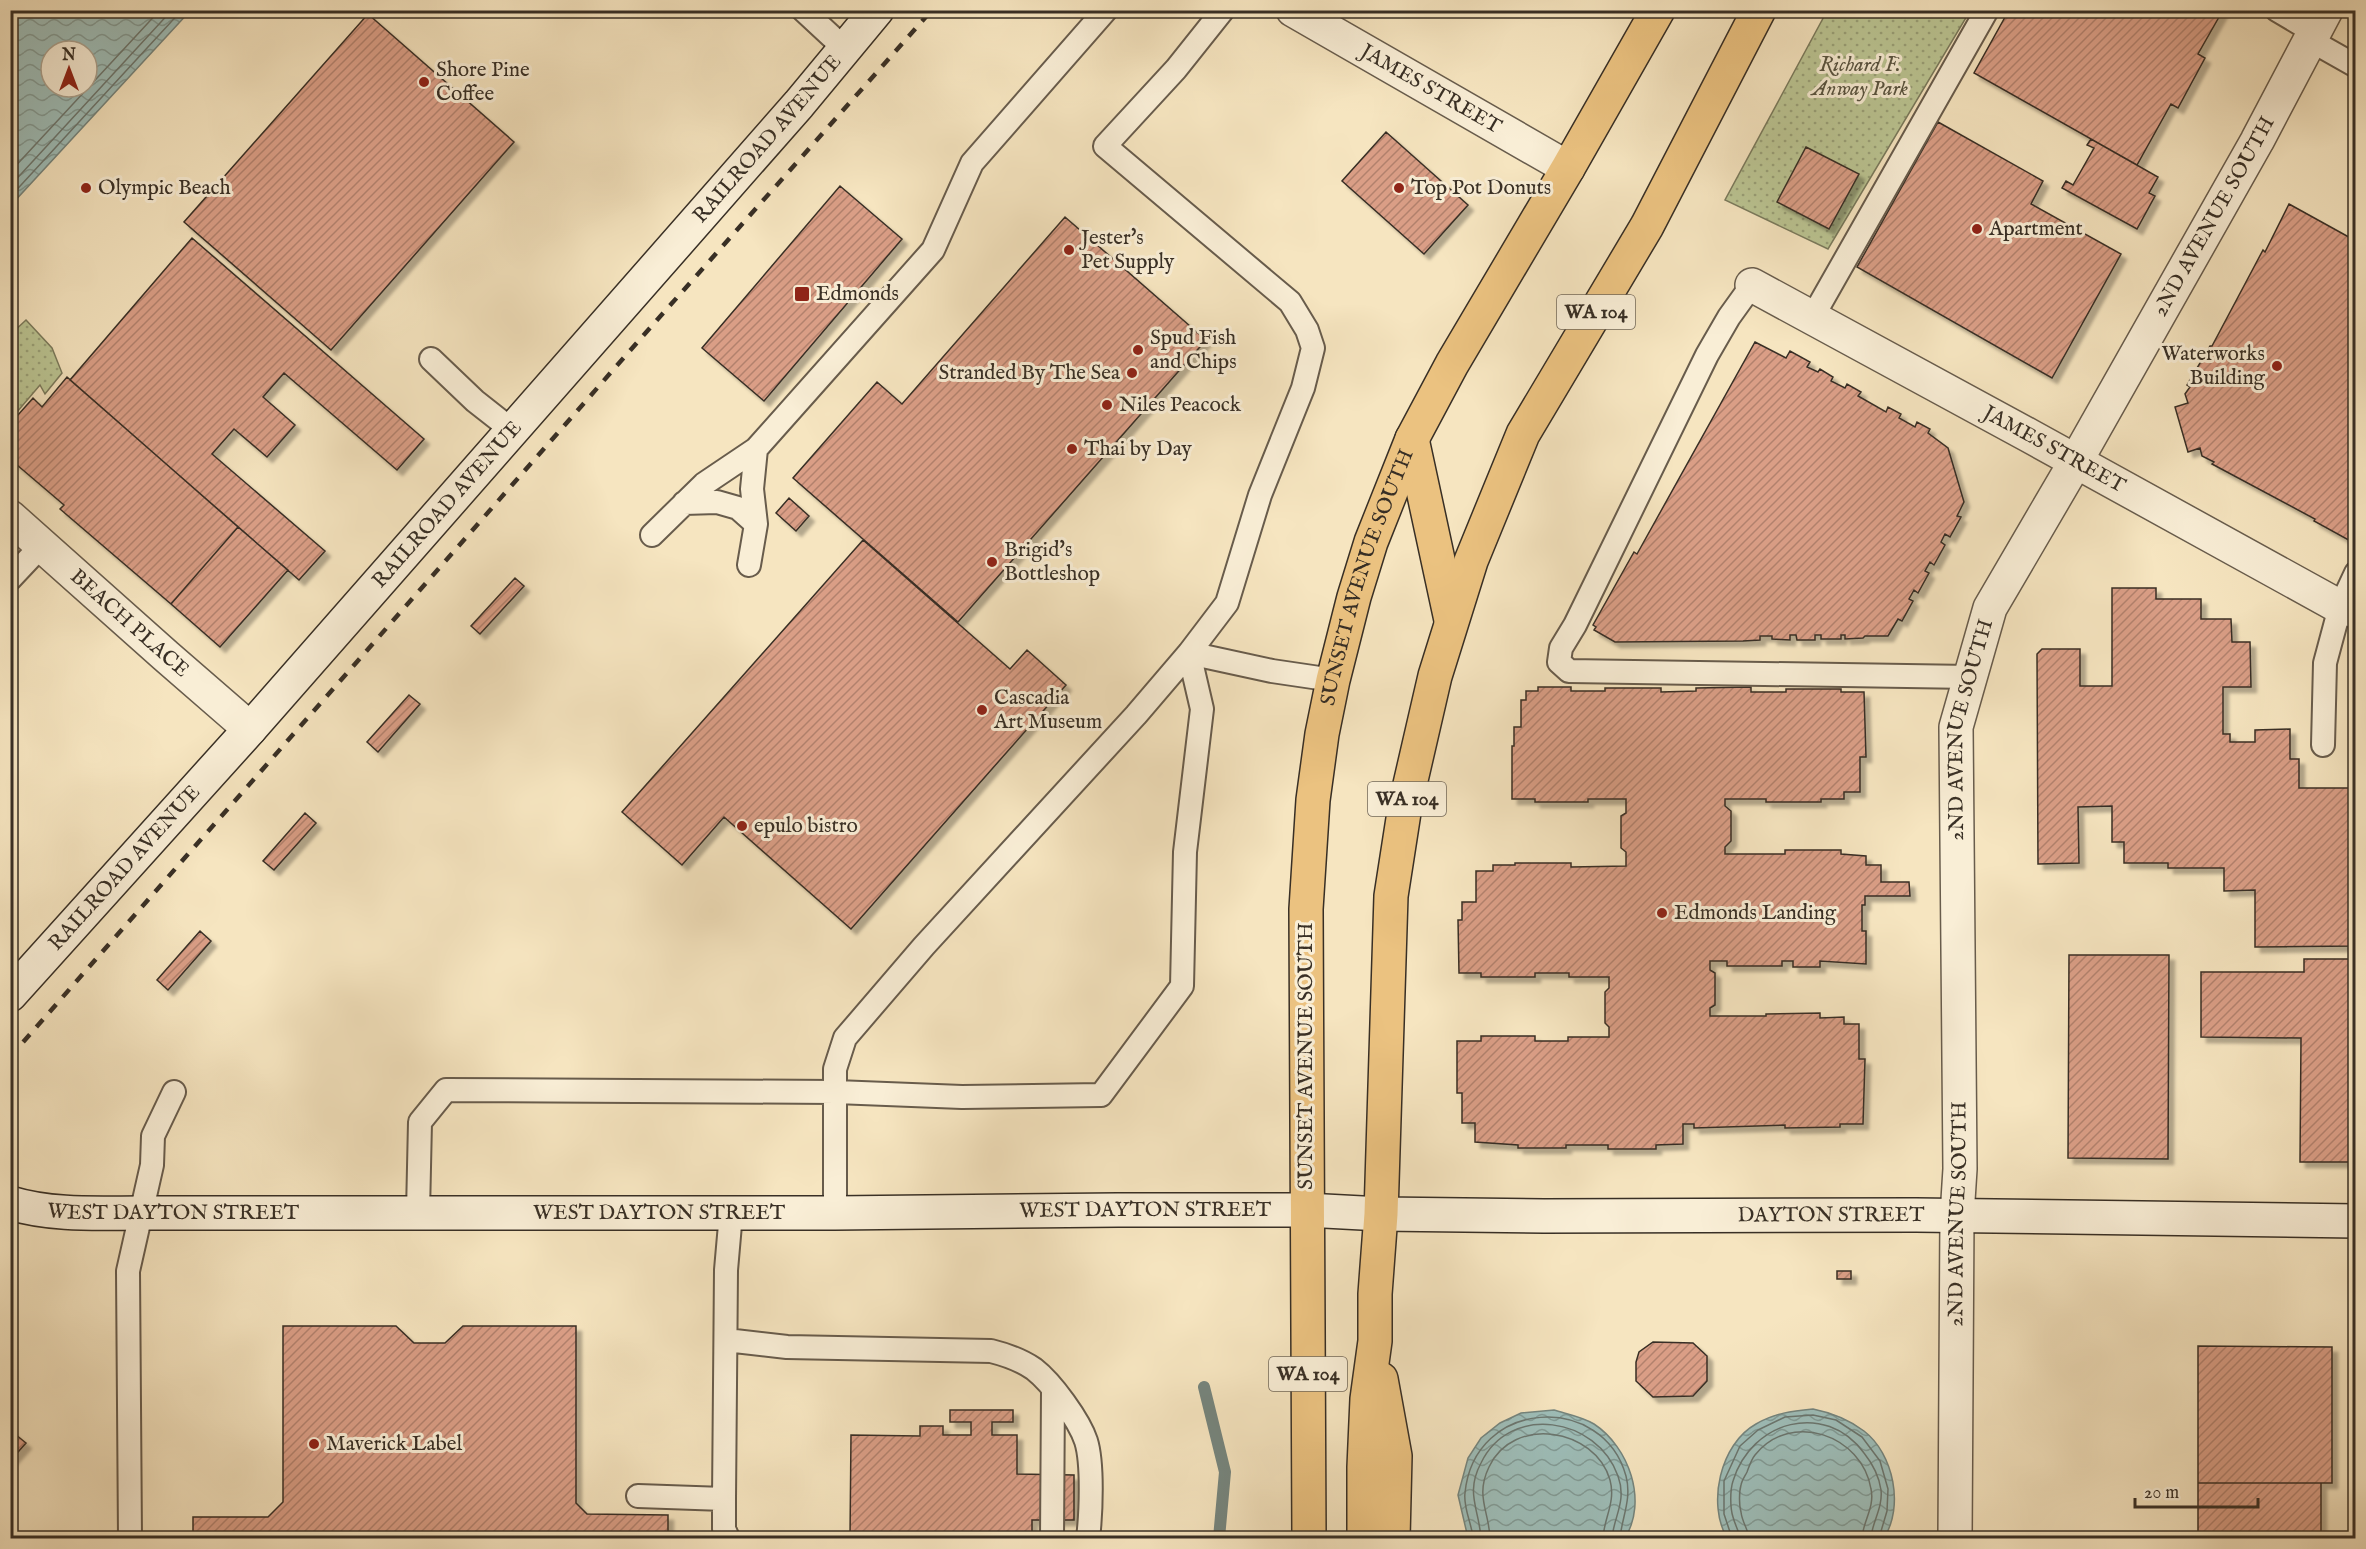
<svg xmlns="http://www.w3.org/2000/svg" width="2366" height="1549" font-family="'IM FELL English',serif">
	<defs>
		<pattern id="grass-dots" width="8" height="8" patternUnits="userSpaceOnUse" patternTransform="scale(1.5)"><rect width="8" height="8" fill="#bbc593"/><path d="M2 2h.1M6 6h.1" fill="none" stroke="#99a078" stroke-width="1.8" stroke-linecap="round"/></pattern>
		<pattern id="water-waves" width="16" height="10" patternUnits="userSpaceOnUse" patternTransform="scale(1.5)"><rect width="16" height="10" fill="#9ebeb9"/><path d="M0 5q4-4 8 0t8 0" fill="none" stroke="#829b96"/></pattern>
		<pattern id="building-hatch" width="6" height="6" patternUnits="userSpaceOnUse" patternTransform="scale(1.5)"><rect width="6" height="6" fill="#da9e86"/><path d="M-1 1l2-2M0 6l6-6M5 7l2-2" fill="none" stroke="#b2816d"/></pattern>
		<filter id="shadow"><feDropShadow dx="5.5" dy="5.5" stdDeviation="1.5" flood-color="#0004"/></filter>
	</defs>
	<rect width="100%" height="100%" fill="#f6e5c0"/>
	<filter id="stains"><feTurbulence type="fractalNoise" baseFrequency=".00333" numOctaves="4"/><feColorMatrix values="0 0 0 0 .2 0 0 0 0 .09 0 0 0 0 .02 0 0 0 .5 -.17"/></filter>
	<radialGradient id="worn" r=".72"><stop offset=".6" stop-color="#630" stop-opacity="0"/><stop offset="1" stop-color="#630" stop-opacity=".3"/></radialGradient>
	<path fill="url(#grass-dots)" stroke="#7a7a5c" stroke-width="1.5" d="M1827,11H1970L1828,249L1725,200Z
		M26,320L52,348L62,373L45,394L40,385L11,419V334Z"/>
	<path fill="url(#water-waves)" stroke="#75857e" stroke-width="1.5" fill-rule="evenodd" d="M11,10L190,11L11,205L10,11ZM51,51H87V87H51Z
		M1813,1409C1833,1413 1848,1419 1864,1431C1894,1454 1904,1507 1884,1538H1727C1707,1504 1720,1444 1756,1424C1775,1413 1792,1411 1813,1409Z
		M1554,1410C1567,1414 1583,1417 1594,1424C1629,1447 1648,1501 1625,1538H1468L1458,1495L1468,1458L1481,1438L1500,1423L1521,1413Z"/>
	<g fill="none" stroke-linecap="round" stroke-linejoin="round">
		<path stroke="#6b766f" stroke-width="1.5" d="M10,172L160,10
			M10,186L172,10
			M10,197L182,10
			M1473,1538C1472,1524 1463,1508 1465,1493C1474,1398 1603,1392 1626,1476C1632,1499 1622,1517 1620,1538
			M1481,1538C1479,1509 1465,1493 1481,1463C1510,1403 1597,1417 1618,1476C1627,1501 1614,1516 1612,1538
			M1490,1538C1489,1511 1475,1496 1489,1467C1513,1415 1595,1428 1610,1480C1616,1502 1604,1518 1603,1538
			M1732,1538L1724,1514V1481L1740,1446L1758,1430L1785,1417L1813,1415L1836,1420L1862,1437L1880,1461L1888,1489L1887,1511L1879,1538
			M1740,1538C1739,1531 1735,1525 1733,1517C1730,1508 1730,1490 1733,1481C1751,1421 1825,1400 1864,1453C1872,1463 1879,1476 1881,1490C1883,1508 1872,1522 1871,1538
			M1749,1538C1748,1529 1742,1522 1741,1512C1739,1505 1739,1492 1741,1485C1742,1480 1745,1476 1747,1472C1749,1467 1751,1460 1755,1455C1791,1410 1862,1435 1871,1489C1875,1507 1863,1521 1862,1538"/>
		<path stroke="#75857e" stroke-width="12" d="M1204,1387L1225,1472L1219,1538"/>
	</g>
	<path fill="url(#building-hatch)" stroke="#382f25" stroke-width="1.5" filter="url(#shadow)" d="M2009,10H2223L2198,54L2205,58L2178,108L2171,104L2137,165L1974,73Z
		M368,14L514,142L331,350L184,222Z
		M1938,122L2043,181L2031,204L2121,254L2052,378L1857,267Z
		M1386,132L1468,205L1424,254L1342,181Z
		M2091,139L2158,177L2149,193L2155,196L2137,229L2062,188L2066,181L2073,185L2094,148L2087,145Z
		M1806,147L1859,174L1829,229L1777,202Z
		M840,186L902,239L764,401L702,348Z
		M2289,204L2356,241L2354,543L2314,521L2315,519L2212,464L2214,462L2202,456L2200,448L2188,452L2175,407L2188,403L2185,394L2190,387L2187,385L2210,346H2212L2263,250L2265,252Z
		M1065,217L1206,340L958,622L793,478L877,382L902,404Z
		M192,238L424,439L397,470L284,373L263,397L295,425L267,457L234,429L212,454L325,551L299,580L70,380Z
		M1755,342L1786,358L1790,351L1810,362L1807,367L1818,372L1820,369L1833,377L1831,381L1845,388L1847,384L1861,392L1858,396L1886,412L1888,407L1901,414L1899,418L1915,427L1917,422L1930,429L1928,433L1948,448L1964,502L1957,516L1961,517L1950,537L1945,534L1941,542L1945,545L1934,565L1930,562L1925,571L1929,573L1918,593L1914,590L1909,599L1913,601L1902,621L1898,619L1888,636H1865L1863,638L1845,639V635H1841V639H1821V635H1815V640H1797L1796,635H1790V640L1772,639V636H1760V640L1743,641L1615,642L1594,630L1596,627L1593,625L1634,552L1637,554Z
		M67,377L238,527L171,604L60,509L64,505L10,459V431L14,428L10,424L33,398L42,407Z
		M789,498L809,516L796,531L776,513Z
		M238,527L288,570L220,647L171,604Z
		M863,540L1010,669L1027,650L1066,685L851,929L724,817L682,865L622,812Z
		M515,578L524,586L480,634L471,626Z
		M2112,588H2156V599H2201V619H2231L2232,642H2250L2251,687H2223V734H2230V742H2255V730L2290,729V759H2299V788H2350L2351,859H2356V946L2255,947V890L2224,891V868H2168V863H2124V842H2112V806L2078,807L2079,863L2038,864L2037,654L2042,649H2080V686H2112Z
		M1538,687H1571V691H1605V688H1661V692L1696,691V688L1751,687V692H1786V689H1841V692H1864L1866,757H1860V792H1844V799H1821V802H1766V799H1725V806L1731,811V841L1725,847V854H1785V850H1841V854L1866,856V865H1881V882H1909L1910,896H1865V905H1862V931H1866V964L1820,961V967H1793V961H1782V966H1727V961H1710V970L1715,973V1005L1710,1008V1016H1766V1014L1820,1013V1018L1844,1017V1024H1859V1059H1865L1863,1124H1840V1127L1785,1128V1125L1694,1128V1124H1683V1144L1656,1145V1149H1608V1145H1566V1148H1518V1145L1475,1142V1123H1462V1093H1457V1041H1481V1036H1535V1041H1568V1037H1609V1027L1605,1023V992L1609,988V977H1569V973H1535V977H1481V973H1459L1458,920H1462V902H1476V871H1493V865H1515V863H1571V867L1626,866V852L1621,848V816L1626,813V799H1588V802H1535V799H1512V746H1514V727H1521V700H1526V691H1538Z
		M409,695L420,704L378,752L367,742Z
		M305,813L316,823L274,870L263,861Z
		M200,931L211,941L168,990L157,980Z
		M2069,955H2169L2168,1159L2068,1158Z
		M2304,959H2356V1162H2300L2301,1038L2201,1037V972H2304Z
		M1837,1271H1851V1279H1837Z
		M283,1326H396L414,1343H445L463,1326H576V1503L587,1514L668,1515V1538H193V1517H268L283,1502Z
		M1653,1342L1693,1343L1707,1356V1381L1693,1396L1653,1397L1636,1381V1362L1639,1352Z
		M2198,1346L2332,1347V1483H2198Z
		M950,1410H1013V1422H992V1435H1017V1474L1074,1475V1520H1032V1538H850L851,1435L920,1436V1426H943V1435H971V1422H950Z
		M10,1430L26,1443L10,1461Z
		M2198,1483H2321V1538H2198Z"/>
	<g fill="none" stroke-linecap="round" stroke-linejoin="round">
		<defs>
			<path id="lane" d="M803,10L845,49
				M2277,10L2314,32
				M2310,40L2356,66
				M1752,285L1729,317L1707,355L1575,625L1561,648L1559,662L1569,671L1971,677
				M1812,318L1987,10
				M431,359L475,401L512,430
				M684,503L717,502L738,508L756,524
				M652,535L704,484L756,449L933,250L972,163L1106,10
				M749,565L756,524L752,489L756,449
				M10,579L42,545
				M2323,745L2325,663L2340,607L2356,573
				M418,1212L420,1122L446,1090L836,1092L962,1097L1101,1095L1182,986L1185,852L1202,709L1189,653L1272,671L1333,680
				M835,1213V1069L845,1038L924,946L1136,715L1189,653L1227,603L1260,495L1303,388L1313,348L1307,330L1290,302L1105,146L1176,69L1223,10
				M726,1340L787,1347L991,1351C1007,1355 1021,1360 1034,1369C1052,1383 1079,1420 1086,1441C1093,1463 1091,1514 1088,1538
				M638,1496L724,1499
				M130,1538L128,1271L152,1165L153,1136L174,1092
				M728,1538L724,1529V1499L726,1270L731,1213
				M1052,1538L1053,1391"/>
			<g id="street">
				<path id="s1" d="M1293,10L1568,168"/>
				<path id="s2" d="M1752,285L2030,436L2340,607L2356,611"/>
				<path id="s3" d="M10,517L166,656L250,729"/>
				<path id="s4" d="M1955,1538L1957,1216L1960,1169L1956,727L1990,608L2076,461L2257,141L2326,10"/>
			</g>
			<g id="secondary">
				<path id="s5" d="M10,995L250,729L799,104L877,10"/>
				<path id="s6" d="M10,1203C53,1216 98,1213 142,1213H835L1118,1210H1306L1381,1214L1544,1216L1916,1215L2356,1221"/>
			</g>
			<g id="primary">
				<path d="M1412,439L1451,620"/>
				<path d="M1381,1379L1395,1456L1393,1538"/>
				<path id="s7" d="M1309,1538L1306,909L1313,800L1322,734L1333,680L1354,597L1371,542L1412,439L1452,364L1568,168L1658,10"/>
				<path d="M1364,1538V1467L1367,1399L1375,1341V1294L1381,1214L1391,896L1405,806L1435,676L1471,561L1523,434L1647,226L1759,10"/>
			</g>
		</defs>
		<use href="#lane" stroke="#685c4c" stroke-width="26"/>
		<use href="#street" stroke="#685c4c" stroke-width="36"/>
		<use href="#secondary" stroke="#382f25" stroke-width="36"/>
		<use href="#primary" stroke="#382f25" stroke-width="36"/>
		<use href="#lane" stroke="#f9eed6" stroke-width="22"/>
		<use href="#street" stroke="#f9eed6" stroke-width="33"/>
		<use href="#secondary" stroke="#f9eed6" stroke-width="33"/>
		<use href="#primary" stroke="#ebc280" stroke-width="33"/>
		<path stroke="#382f25" stroke-width="4.5" stroke-dasharray="10 10" stroke-linecap="butt" d="M10,1057L642,337L932,10"/>
	</g>
	<g fill="#8f2418" stroke="#f9eed6" stroke-width="2">
		<circle cx="424" cy="82" r="6"/>
		<circle cx="86" cy="188" r="6"/>
		<circle cx="1399" cy="188" r="6"/>
		<circle cx="1977" cy="229" r="6"/>
		<circle cx="1069" cy="250" r="6"/>
		<rect x="794" y="286" width="16" height="16" rx="3"/>
		<circle cx="1138" cy="350" r="6"/>
		<circle cx="2277" cy="366" r="6"/>
		<circle cx="1132" cy="373" r="6"/>
		<circle cx="1107" cy="405" r="6"/>
		<circle cx="1072" cy="449" r="6"/>
		<circle cx="992" cy="562" r="6"/>
		<circle cx="982" cy="710" r="6"/>
		<circle cx="742" cy="826" r="6"/>
		<circle cx="1662" cy="913" r="6"/>
		<circle cx="314" cy="1444" r="6"/>
	</g>
	<g text-anchor="middle" dominant-baseline="central" stroke-width="6" stroke-linejoin="round" paint-order="stroke">
		<g fill="#f9eed6" stroke="#72685a" stroke-width="1.5">
			<rect x="1557" y="295" width="78" height="34" rx="4.5"/>
			<rect x="1368" y="782" width="78" height="34" rx="4.5"/>
			<rect x="1269" y="1357" width="78" height="34" rx="4.5"/>
		</g>
		<g font-size="20" font-weight="bold" fill="#382f25">
			<text x="1596" y="312">WA 104</text>
			<text x="1407" y="799">WA 104</text>
			<text x="1308" y="1374">WA 104</text>
		</g>
		<g font-size="21" font-style="italic" fill="#595440" stroke="#f9eed6">
			<text x="1860" y="65">Richard F.<tspan x="1860" dy="24">Anway Park</tspan></text>
		</g>
		<g font-size="21" fill="#382f25" stroke="#f9eed6" text-anchor="start">
			<text x="436" y="70">Shore Pine<tspan x="436" dy="24">Coffee</tspan></text>
			<text x="98" y="188">Olympic Beach</text>
			<text x="1411" y="188">Top Pot Donuts</text>
			<text x="1989" y="229">Apartment</text>
			<text x="1081" y="238">Jester's<tspan x="1081" dy="24">Pet Supply</tspan></text>
			<text x="816" y="294">Edmonds</text>
			<text x="1150" y="338">Spud Fish<tspan x="1150" dy="24">and Chips</tspan></text>
			<text x="2265" y="354" text-anchor="end">Waterworks<tspan x="2265" dy="24">Building</tspan></text>
			<text x="1120" y="373" text-anchor="end">Stranded By The Sea</text>
			<text x="1119" y="405">Niles Peacock</text>
			<text x="1084" y="449">Thai by Day</text>
			<text x="1004" y="550">Brigid's<tspan x="1004" dy="24">Bottleshop</tspan></text>
			<text x="994" y="698">Cascadia<tspan x="994" dy="24">Art Museum</tspan></text>
			<text x="754" y="826">epulo bistro</text>
			<text x="1674" y="913">Edmonds Landing</text>
			<text x="326" y="1444">Maverick Label</text>
		</g>
		<g font-size="21" fill="#382f25" stroke="#f9eed6">
			<text stroke="none"><textPath href="#s1" startOffset="159">JAMES STREET</textPath></text>
			<text stroke="none"><textPath href="#s5" startOffset="1143">RAILROAD AVENUE</textPath></text>
			<text stroke="none"><textPath href="#s4" startOffset="1386">2ND AVENUE SOUTH</textPath></text>
			<text stroke="none"><textPath href="#s2" startOffset="344">JAMES STREET</textPath></text>
			<text stroke="none"><textPath href="#s5" startOffset="657">RAILROAD AVENUE</textPath></text>
			<text stroke="none"><textPath href="#s7" startOffset="968">SUNSET AVENUE SOUTH</textPath></text>
			<text stroke="none"><textPath href="#s3" startOffset="160">BEACH PLACE</textPath></text>
			<text stroke="none"><textPath href="#s4" startOffset="810">2ND AVENUE SOUTH</textPath></text>
			<text stroke="none"><textPath href="#s5" startOffset="171">RAILROAD AVENUE</textPath></text>
			<text transform="translate(1306 1056) rotate(-90)">SUNSET AVENUE SOUTH</text>
			<text stroke="none"><textPath href="#s6" startOffset="1136">WEST DAYTON STREET</textPath></text>
			<text stroke="none"><textPath href="#s6" startOffset="164">WEST DAYTON STREET</textPath></text>
			<text stroke="none"><textPath href="#s6" startOffset="650">WEST DAYTON STREET</textPath></text>
			<text stroke="none"><textPath href="#s4" startOffset="324">2ND AVENUE SOUTH</textPath></text>
			<text stroke="none"><textPath href="#s6" startOffset="1822">DAYTON STREET</textPath></text>
		</g>
	</g>
	<rect width="2366" height="1549" fill="none" stroke="#f6e5c0" stroke-width="36"/>
	<rect x="12" y="12" width="2342" height="1525" fill="none" stroke="#382f25" stroke-width="3"/>
	<rect x="18" y="18" width="2330" height="1513" fill="none" stroke="#382f25" stroke-width="1.5"/>
	<g transform="translate(69 69)"><circle r="28" fill="#f9eed6" stroke="#aca28f" stroke-width="1.5"/>
	<path d="M0-4.5L10 22L0 15L-10 22Z" fill="#8f2418"/>
	<text y="-9" font-size="16" font-weight="bold" text-anchor="middle" fill="#382f25">N</text>
	</g>
	<path d="M2135 1498v9h123v-9" fill="none" stroke="#382f25" stroke-width="3"/>
	<text x="2144" y="1498" font-size="18" fill="#382f25" stroke="#f9eed6" stroke-width="4.5" paint-order="stroke">20 m</text>
	<rect width="100%" height="100%" filter="url(#stains)"/>
	<rect width="100%" height="100%" fill="url(#worn)"/>
</svg>
